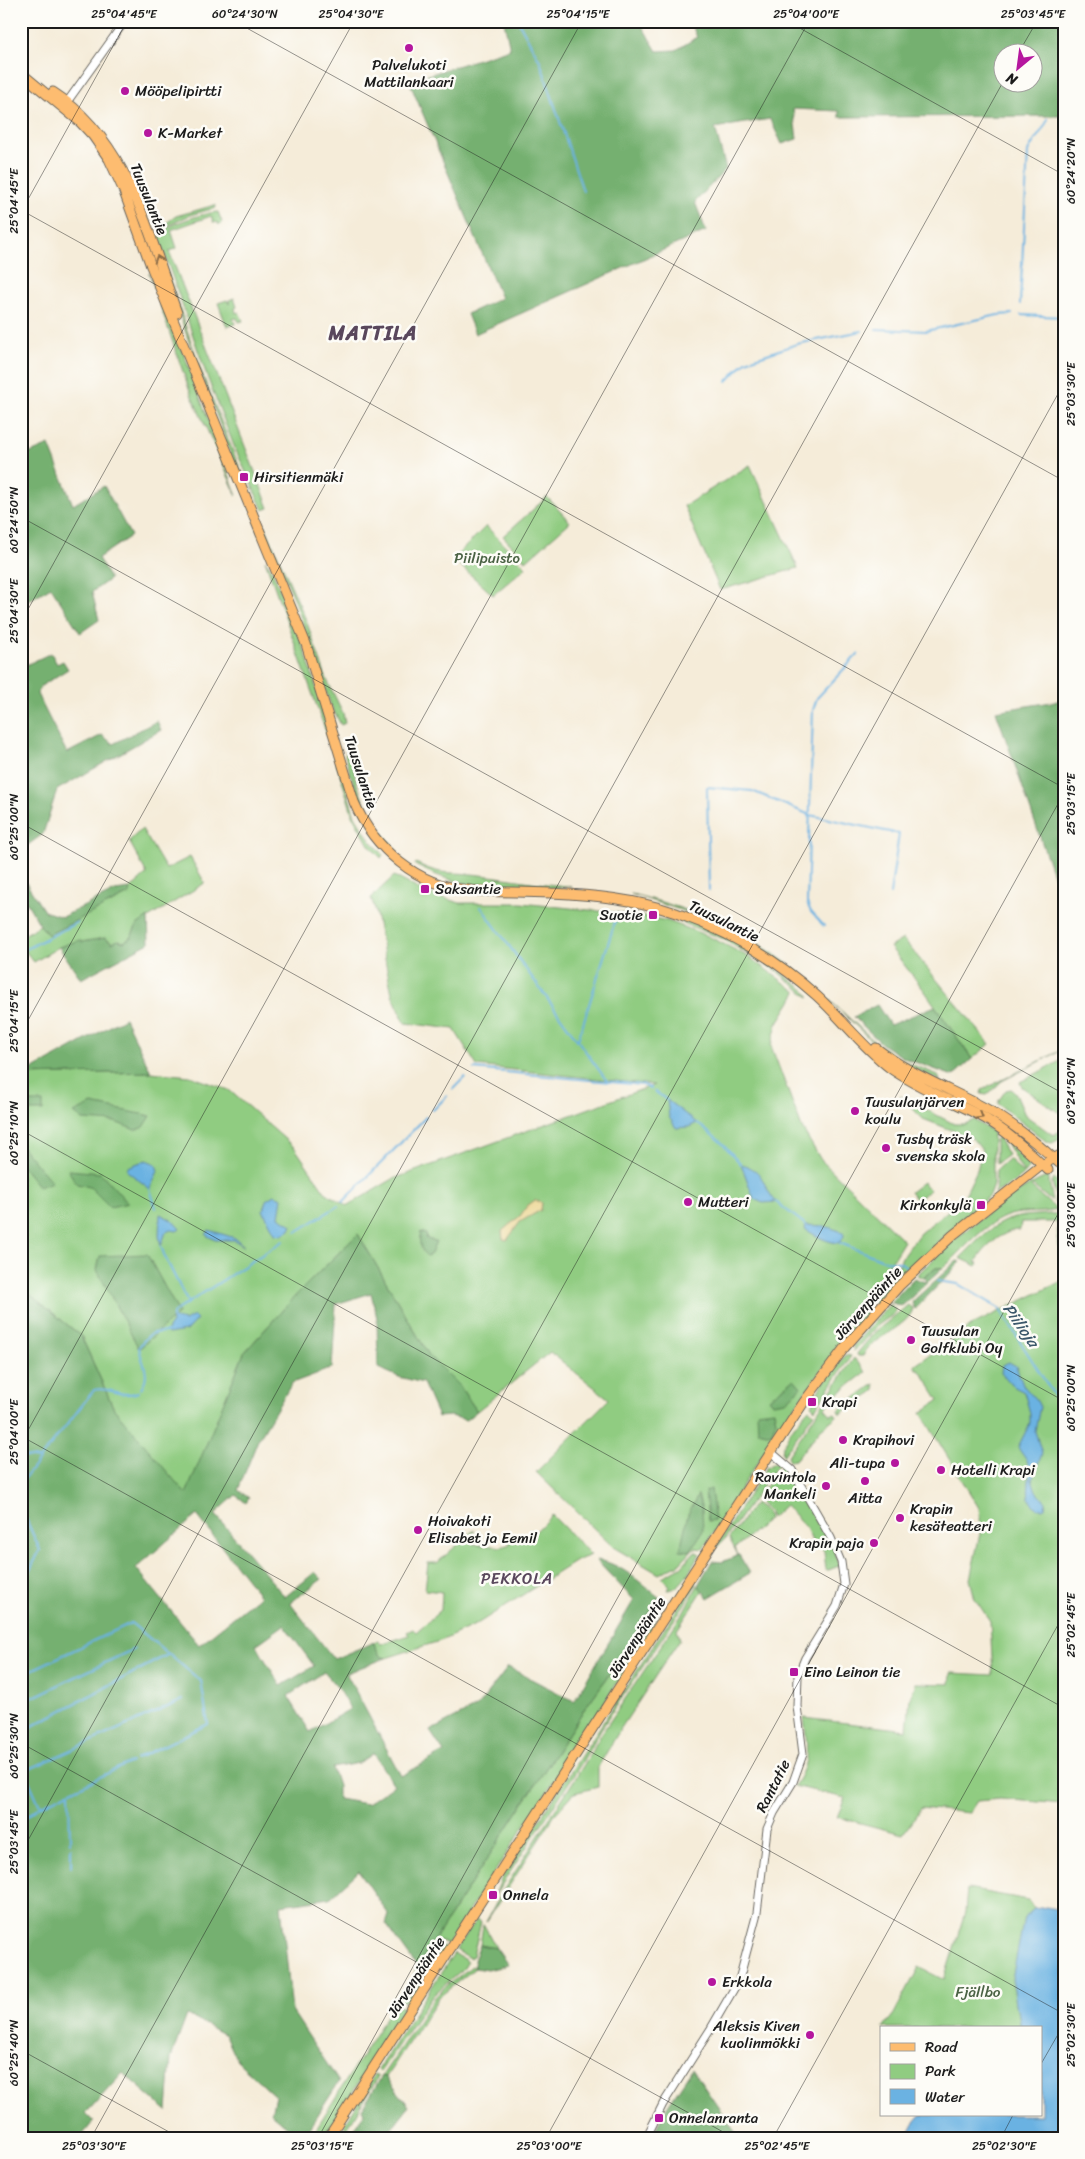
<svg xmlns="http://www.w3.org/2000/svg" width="1085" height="2159" font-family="Sriracha,sans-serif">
	<rect width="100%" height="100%" fill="#fdfcf7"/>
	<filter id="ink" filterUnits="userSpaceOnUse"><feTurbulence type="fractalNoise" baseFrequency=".02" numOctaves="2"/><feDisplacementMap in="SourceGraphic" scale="10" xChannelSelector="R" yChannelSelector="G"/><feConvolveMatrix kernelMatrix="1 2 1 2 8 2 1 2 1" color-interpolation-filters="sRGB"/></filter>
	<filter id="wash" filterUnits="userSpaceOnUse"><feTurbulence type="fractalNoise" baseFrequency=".0096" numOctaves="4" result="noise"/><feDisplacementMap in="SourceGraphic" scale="20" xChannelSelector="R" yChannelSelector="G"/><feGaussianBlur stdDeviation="1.12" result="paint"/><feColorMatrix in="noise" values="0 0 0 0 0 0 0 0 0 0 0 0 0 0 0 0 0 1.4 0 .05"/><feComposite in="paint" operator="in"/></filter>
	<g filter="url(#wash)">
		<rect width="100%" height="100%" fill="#f5ecd9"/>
		<path fill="#90cc81" stroke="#56744e" d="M215,205L216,208L190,215L161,229L159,228L176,216Z
			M218,212L222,222L219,225L217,222L214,223L211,216L171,230L177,248L169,251L269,508L263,510L234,446L208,379L160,241C159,237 159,236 161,233C168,224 207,212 218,212Z
			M157,243L201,371L242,474C231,462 225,438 219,422C196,363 175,304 157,243Z
			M149,273L180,344L237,496L190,392Z
			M234,298L237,307L235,308L236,313L239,312L243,321L239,322L237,318L233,319L235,324L227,327L218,303L227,300L229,304V300Z
			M750,465L798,568L720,590L684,506Z
			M547,497L570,522L526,561L503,536Z
			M265,526L306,620L327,680L343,713L345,723L341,725L331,706L294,598L263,527Z
			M486,526L526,567L493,595L453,559Z
			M265,560L273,572L306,654L355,816L370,840L383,854L381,858L369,845L353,816L333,752Z
			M347,750H350C355,787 367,817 393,845L391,847C364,818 355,792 345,755Z
			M142,829L166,869L190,857L205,883L137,925L131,937L124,942L119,940L113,943L105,938L82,942L80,940L59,947L34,962L21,946V937L40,925L48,934L129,894L130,889L147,874L129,841Z
			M416,863C443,877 452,871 480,875C511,878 541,885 572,886L559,888C504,887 465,892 415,865Z
			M394,876L424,892L460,903H521L638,915L668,921L708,936L749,957L797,992L777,1024L771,1046L802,1128L821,1160L904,1241L886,1270L872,1287L883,1297L876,1304L867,1293L865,1295L870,1306L868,1313C804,1385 754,1467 703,1549L694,1548L676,1567L677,1565L659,1574L613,1547L536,1472L609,1399L550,1352L477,1411L460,1387L430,1357L358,1234L298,1293L244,1353L186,1495L114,1409L81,1336L21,1287V1076L23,1075L151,1072L190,1076L229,1090L295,1148L325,1192L347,1206L393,1179L654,1085L477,1066L454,1029L405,1023L392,994L375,909L371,898Z
			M631,894C691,908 749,932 797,971C803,976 813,982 816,988L775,957L740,935L708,919Z
			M661,914C707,921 755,951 791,980C798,985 808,991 810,998L778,972L723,939Z
			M903,939L990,1044L972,1059L924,990L890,947Z
			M824,995L874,1041L900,1060L938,1075L940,1081L899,1062L873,1042Z
			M1064,1049L1002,1081L987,1095L981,1094L982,1090Z
			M1064,1059V1116L1022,1087L1020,1082Z
			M1011,1089L1015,1092L1025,1115L1053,1135L1064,1129V1137L1052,1143L1047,1142L998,1104L999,1100L1006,1090Z
			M900,1096L954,1124H965L974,1120L993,1132V1185L989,1196L956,1225L884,1295L877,1288V1282L895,1274L902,1257L920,1233L963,1199L977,1170L982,1150L972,1138L923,1119Z
			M998,1137L1008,1155L996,1164V1139Z
			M1005,1141L1029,1163C1029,1175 1005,1188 995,1193L996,1170L1008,1159H1010L1022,1173L1023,1172Z
			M1046,1177H1049C1048,1185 1054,1194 1051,1201L1033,1186L1031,1187L1057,1210C1041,1214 1025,1211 1010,1215C984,1223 963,1251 943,1268H936L923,1278L917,1275C952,1241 1001,1197 1046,1177Z
			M1054,1179L1064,1189V1210L1054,1202L1056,1196L1052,1183Z
			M923,1182L930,1190L916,1200L910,1192Z
			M1050,1214H1061L1064,1219V1274L1060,1271L1057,1222H1021L1020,1230C1004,1229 984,1248 976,1262L979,1263L977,1266L960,1258C976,1243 992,1223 1014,1218C1025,1215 1038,1215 1050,1214Z
			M1064,1280V1390L1059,1395L1064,1403V1804L1000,1799L977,1801L969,1813L921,1808L903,1834L837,1817L845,1798L794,1786C811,1763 807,1744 804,1718L907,1730L910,1698L916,1683L950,1684L951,1673L993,1675L990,1621L975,1599L970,1579L981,1529L979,1508L921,1413L939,1400L922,1373L914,1366L974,1324Z
			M890,1304L895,1309V1313L877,1326L854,1351L853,1346Z
			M908,1305L913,1308C911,1322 883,1335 872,1344C868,1347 865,1352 863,1356H858L857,1354L859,1351L875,1332Z
			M845,1355L851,1356L815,1409L811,1405L821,1386Z
			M854,1358L866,1372L830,1400L825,1408L831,1415L835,1413L837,1416L821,1429L795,1460L789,1461L787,1457Z
			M874,1384L875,1390L873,1392L841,1413H839V1410Z
			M809,1409L814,1413L783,1456C778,1442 800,1419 809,1409Z
			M774,1463H779L725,1539L713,1551L766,1468Z
			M782,1465L788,1472L797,1495L803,1498L832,1546L839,1566L826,1571L824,1552L817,1543L812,1541L805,1526L785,1505L771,1518L770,1512L758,1501L757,1499Z
			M755,1503L767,1512L769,1519L735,1548L738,1555L729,1538Z
			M552,1515L591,1555L576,1561L477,1624L443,1640L386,1658L380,1656L374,1644V1642L378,1640L380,1644L409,1635L407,1632L413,1629L416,1632L441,1610L442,1592L425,1590L428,1563H437L474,1530L473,1544L501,1547L510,1544V1539L516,1536L518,1541L526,1538L524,1535L532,1530L535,1532Z
			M695,1551L700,1554C693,1564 682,1590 668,1590L670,1586L662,1577L681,1567Z
			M694,1583L696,1584L684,1605L601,1729L581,1764L495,1895L502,1877Z
			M698,1585L703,1590L677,1630L680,1639L621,1728L598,1767V1787L574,1793L556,1813L486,1922L501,1894L585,1763L602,1733L681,1616Z
			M659,1597V1610L648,1635L448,1944L441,1941L434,1942C426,1952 427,1961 425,1973C423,1982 414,1994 409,2001L401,2002L396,1999C407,1992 412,1979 417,1967L585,1708L604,1682Z
			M967,1889L1029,1900L1034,1909L1024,1918L1020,2028H883L894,2014L919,1967L944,1980L965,1912Z
			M476,1920L481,1922L473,1956L469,1958L456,1950Z
			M483,1925H484L496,1948L480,1945Z
			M438,1944L446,1948L428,1970C428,1961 429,1949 438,1944Z
			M454,1953L465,1960L467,1963L464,1968L431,1997L380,2072L378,2069Z
			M472,1966L475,1968L439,1997L386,2077L382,2076L434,1998L444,1988Z
			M396,2005L403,2008L400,2018L323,2138H310L390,2011Z
			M374,2075L378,2077L347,2129L344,2126Z"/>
		<path fill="#74b06f" stroke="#486646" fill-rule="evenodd" d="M504,21H639L657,51L676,50L697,37L690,21H1064V116L839,117V111L793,109L797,139L782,144L770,119L715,128L726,169L695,202L706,231L475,334L467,314L501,298L409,81L510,49ZM1002,52H1032V82H1002Z
			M49,445L73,505L104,486L131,536L98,558L110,579L92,592L99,620L80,633L51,587L21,605V457Z
			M51,653L57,664L63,661L68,669L41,686L37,694L67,753L102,735L113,744L157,721L161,730L57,790L43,834L21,850V656L26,665Z
			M1064,700V886L1061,877L1055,880L996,711Z
			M21,875L44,911L62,917L115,891L130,889L129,894L48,935L40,925L21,893Z
			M148,917L149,943L81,979L59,947L80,940L82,942L105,938L113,943L117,940L124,942L131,937L137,925Z
			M877,1005L890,1025L935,1006L972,1059L953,1076L904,1058L882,1044L854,1017Z
			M125,1018L151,1072L23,1075Z
			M43,1102V1111H21V1102Z
			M92,1104L151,1116L144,1127L135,1130L115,1122L83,1120L74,1113Z
			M21,1148H23L52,1182L39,1187L21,1165Z
			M68,1170L101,1173L128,1203L110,1207L90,1187L77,1184Z
			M421,1232L426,1234L427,1239L436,1241L431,1254L427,1256C420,1251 418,1240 421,1232Z
			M358,1234L430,1357L460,1387L477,1411L466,1420L451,1416L438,1417L423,1383L399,1377L378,1368L377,1318L371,1293L336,1304L332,1368L292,1383L258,1440L238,1490L249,1498L246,1503L236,1495L215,1514L285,1597L315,1572L322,1579L290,1603L334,1659L374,1642V1644L380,1656L386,1658L346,1673L401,1776L444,1752L430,1731L478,1706L508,1667L574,1701L634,1600L596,1560C620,1562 640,1583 659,1597L604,1682L585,1708L417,1967L386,1924L389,1915L359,1871L330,1898L281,1905L292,2011L339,2082L303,2138H300L271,2113L275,2096L237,2061L225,2035L187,2015L171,2058L167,2111L123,2073L86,2113L94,2121L80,2138H21V1287L81,1336L114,1409L186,1494L244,1353L298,1293ZM197,1515L260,1596L199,1645L136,1568ZM284,1625L314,1666L281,1686L256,1645ZM324,1672L337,1687L350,1709L310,1732L288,1696ZM373,1753L394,1785L367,1804L338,1799V1786L332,1768L359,1763Z
			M147,1254L179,1313L139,1349L97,1270L100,1256Z
			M957,1261L961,1262L915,1309L912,1302Z
			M936,1268H943L903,1305L900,1306L891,1302L914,1278L925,1282L927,1280L923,1278Z
			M794,1379L801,1387L786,1401L773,1403L769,1398Z
			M774,1410L776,1421L771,1434L758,1431L757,1412Z
			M711,1489L715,1520L708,1521L705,1491Z
			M698,1495L702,1509L703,1531L690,1551L680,1550L688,1514Z
			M739,1555L750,1573L708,1598L698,1585L712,1561L722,1562Z
			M480,1945L496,1948L508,1965L488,1970L475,1968L474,1960Z
			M692,2069L737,2135L733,2138H651L668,2105Z
			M382,2076L386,2077L409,2106L384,2138H361L355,2129L364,2112L362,2109Z"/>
		<path fill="#eeda9e" stroke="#857b5d" d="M535,1200L542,1203L541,1210L520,1222L507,1240L503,1239L502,1231L520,1216L527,1206Z"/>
		<path fill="#6bb2e2" stroke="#44677f" d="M667,1100L697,1123L689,1127L676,1128L669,1117Z
			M146,1160L156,1164L158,1171L150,1189L127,1171L128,1167Z
			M741,1164C761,1170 760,1176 769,1192C771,1196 774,1199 776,1202L763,1203L754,1199Z
			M274,1195L282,1198L279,1217L292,1225L290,1230L282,1235L275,1234L263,1210L266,1200Z
			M160,1214L172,1220L180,1229L177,1231L171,1230L166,1232L161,1246L159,1236Z
			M806,1225L825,1226L843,1232L844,1236L840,1243C828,1243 816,1236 805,1229Z
			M209,1230L235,1238L244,1246L234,1240H215L206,1235Z
			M194,1316L197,1319L186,1331L168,1334L167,1330L172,1323L171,1318L185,1321Z
			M1009,1362L1016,1366L1023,1385L1037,1401L1040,1407L1035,1431L1042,1454L1032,1479L1036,1491L1046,1502L1045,1508L1042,1509C1020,1504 1032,1482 1029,1468C1028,1459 1021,1454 1018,1447L1030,1423V1413L1024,1392L1011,1385L1001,1373L1002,1365Z
			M1046,1907L1064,1910V2138H907L915,2122L921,2115H1041V2028H1020L1012,1979L1024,1918L1034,1909Z"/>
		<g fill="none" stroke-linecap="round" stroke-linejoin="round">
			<path stroke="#6bb2e2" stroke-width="2" d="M518,21L540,61L583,191
				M1020,304L1028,152C1033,140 1043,132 1048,119
				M1021,315L1064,317
				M876,329L926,331L998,315L1012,314
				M727,381L746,361L797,344L862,331
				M709,890L707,787L752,791L810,815L899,834L890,894
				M481,907L607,1081
				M824,926L811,912L807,903L813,710L817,698L858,654
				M26,949L78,922
				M578,1040L616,918
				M474,1069L643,1085L650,1088
				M453,1089L465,1077
				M654,1091L667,1100
				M433,1110L447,1096
				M697,1123L721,1142L741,1164
				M150,1189L156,1208
				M343,1202L426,1117
				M776,1202L806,1225
				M296,1232L338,1206
				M840,1243L886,1261L900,1262L908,1268
				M161,1246L165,1257L188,1303
				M937,1281L958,1284L999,1308L1064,1411
				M172,1318L174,1312L283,1241
				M141,1389C152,1372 141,1363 139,1347C149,1333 151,1332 168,1332
				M21,1456L38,1459
				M21,1483L94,1390C110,1386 122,1399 138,1392
				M21,1508L40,1550L23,1584
				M21,1675L131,1623L201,1681L208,1724L136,1759
				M21,1703L134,1649
				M21,1732L169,1654
				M21,1763L40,1806
				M25,1771L183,1700
				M69,1792L70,1842
				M21,1821L40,1806L131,1762
				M71,1848V1867"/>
		</g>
	</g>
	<g filter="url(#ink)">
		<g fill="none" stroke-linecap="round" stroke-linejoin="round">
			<defs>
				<path id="minor" d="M65,105L125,21
					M646,2138L663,2104L710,2030L739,1980L757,1913L767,1829L774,1813L793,1782L803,1754L797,1706L798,1675L805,1658L837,1606L844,1584L841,1562L831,1538L792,1470L771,1452"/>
				<path id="major" d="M21,73L79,121L93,136L109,159L123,189L151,266L306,644L354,802C374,849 417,886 469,890C496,893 523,891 551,893C593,895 636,899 676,913C728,931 776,959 817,996C842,1019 863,1047 890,1068C917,1087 948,1099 977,1114C1004,1128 1026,1149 1048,1170
					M53,92C129,141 148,233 177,313
					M876,1048C909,1074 948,1088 985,1108C1008,1120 1039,1145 1059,1163
					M328,2138L771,1452L804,1402L845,1347L899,1286L953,1235L1042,1165L1064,1153"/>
			</defs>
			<use href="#minor" stroke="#68655e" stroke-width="9"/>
			<use href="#major" stroke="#68655e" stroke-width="11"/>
			<use href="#minor" stroke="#fff" stroke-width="7"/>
			<use href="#major" stroke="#fdbc6f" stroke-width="9"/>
		</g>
		<defs><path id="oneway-chevron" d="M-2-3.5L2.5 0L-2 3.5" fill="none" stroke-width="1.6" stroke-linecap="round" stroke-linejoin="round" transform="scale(1.25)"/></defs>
		<g stroke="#8c6c46">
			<use href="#oneway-chevron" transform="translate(158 259) rotate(-109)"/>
			<use href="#oneway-chevron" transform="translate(980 1116) rotate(30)"/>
		</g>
	</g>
	<path fill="none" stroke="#1c1c1c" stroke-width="1" stroke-opacity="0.45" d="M234,21L1064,481M787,21L1064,175M1019,52L1037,21M21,210L1064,788M21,212L127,21M21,517L1064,1094M21,622L354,21M21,823L1064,1401M21,1033L582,21M21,1130L1064,1708M21,1436L1064,2014M21,1443L809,21M21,1743L734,2138M21,1853L1003,82M21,2050L180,2138M1041,2064L1064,2024M91,2138L1064,383M318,2138L1064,793M546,2138L1064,1203M773,2138L1064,1614M1001,2138L1013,2115"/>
	<g fill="#b5179e" stroke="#fdfcf7" stroke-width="2">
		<circle cx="409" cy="48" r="5"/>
		<circle cx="125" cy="91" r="5"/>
		<circle cx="148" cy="133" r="5"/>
		<rect x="239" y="472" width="10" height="10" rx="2.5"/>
		<rect x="420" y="884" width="10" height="10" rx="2.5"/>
		<rect x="648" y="910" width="10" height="10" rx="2.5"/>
		<circle cx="855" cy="1111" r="5"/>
		<circle cx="886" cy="1148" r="5"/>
		<circle cx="688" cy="1202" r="5"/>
		<rect x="976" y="1200" width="10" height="10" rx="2.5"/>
		<circle cx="911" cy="1340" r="5"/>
		<rect x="807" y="1397" width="10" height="10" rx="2.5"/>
		<circle cx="843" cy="1440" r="5"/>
		<circle cx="895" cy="1463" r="5"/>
		<circle cx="941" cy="1470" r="5"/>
		<circle cx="865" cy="1481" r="5"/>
		<circle cx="826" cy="1486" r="5"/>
		<circle cx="900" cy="1518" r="5"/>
		<circle cx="418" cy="1530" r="5"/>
		<circle cx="874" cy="1543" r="5"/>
		<rect x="789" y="1667" width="10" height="10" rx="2.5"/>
		<rect x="488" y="1890" width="10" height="10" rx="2.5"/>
		<circle cx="712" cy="1982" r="5"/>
		<circle cx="810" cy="2035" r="5"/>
		<rect x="654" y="2113" width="10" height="10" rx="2.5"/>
	</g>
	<g text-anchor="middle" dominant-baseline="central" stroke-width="5" stroke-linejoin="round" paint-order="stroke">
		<g font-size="15" fill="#1c1c1c" stroke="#fdfcf7" text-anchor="start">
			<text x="409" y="65" text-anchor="middle">Palvelukoti<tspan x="409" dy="17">Mattilankaari</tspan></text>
			<text x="135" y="91">Mööpelipirtti</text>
			<text x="158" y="133">K-Market</text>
			<text x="254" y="477">Hirsitienmäki</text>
			<text x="435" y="889">Saksantie</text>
			<text x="643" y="915" text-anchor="end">Suotie</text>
			<text x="865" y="1102">Tuusulanjärven<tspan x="865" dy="17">koulu</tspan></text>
			<text x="896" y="1139">Tusby träsk<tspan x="896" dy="17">svenska skola</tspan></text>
			<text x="698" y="1202">Mutteri</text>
			<text x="971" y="1205" text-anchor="end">Kirkonkylä</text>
			<text x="921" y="1331">Tuusulan<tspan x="921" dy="17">Golfklubi Oy</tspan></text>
			<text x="822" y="1402">Krapi</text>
			<text x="853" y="1440">Krapihovi</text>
			<text x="885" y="1463" text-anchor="end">Ali-tupa</text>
			<text x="951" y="1470">Hotelli Krapi</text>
			<text x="816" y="1477" text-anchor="end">Ravintola<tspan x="816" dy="17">Mankeli</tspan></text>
			<text x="865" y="1498" text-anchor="middle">Aitta</text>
			<text x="910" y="1509">Krapin<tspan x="910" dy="17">kesäteatteri</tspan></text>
			<text x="428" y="1521">Hoivakoti<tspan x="428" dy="17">Elisabet ja Eemil</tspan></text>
			<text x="864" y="1543" text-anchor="end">Krapin paja</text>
			<text x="804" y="1672">Eino Leinon tie</text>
			<text x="503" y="1895">Onnela</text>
			<text x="722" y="1982">Erkkola</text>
			<text x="800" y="2026" text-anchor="end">Aleksis Kiven<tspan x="800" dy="17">kuolinmökki</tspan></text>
			<text x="669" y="2118">Onnelanranta</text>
		</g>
		<g font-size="15" fill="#1c1c1c" stroke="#fdfcf7">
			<text transform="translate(149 199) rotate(68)">Tuusulantie</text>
			<text transform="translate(361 772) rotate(72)">Tuusulantie</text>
			<text transform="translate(724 921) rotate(26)">Tuusulantie</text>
			<text transform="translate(868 1303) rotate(-48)">Järvenpääntie</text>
			<text transform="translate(637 1637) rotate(-57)">Järvenpääntie</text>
			<text transform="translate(773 1786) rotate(-63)">Rantatie</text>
			<text transform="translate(416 1977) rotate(-57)">Järvenpääntie</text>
		</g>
		<g font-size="15" fill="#4a6244" stroke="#fdfcf7">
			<text x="487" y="558">Piilipuisto</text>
			<text x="978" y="1992">Fjällbo</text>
		</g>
		<g font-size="16" font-style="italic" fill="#3c586b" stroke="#fdfcf7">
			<text transform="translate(1021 1325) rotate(55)">Piilioja</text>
		</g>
		<g font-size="16" letter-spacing="1" fill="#59475c" stroke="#fdfcf7">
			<text x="517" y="1578">PEKKOLA</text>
		</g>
		<g font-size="20" font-weight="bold" letter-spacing="1" fill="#59475c" stroke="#fdfcf7">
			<text x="373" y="333">MATTILA</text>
		</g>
	</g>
	<rect width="1085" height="2159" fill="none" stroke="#fdfcf7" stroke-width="55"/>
	<rect x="880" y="2026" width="162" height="90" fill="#fdfcf7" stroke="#a3a29f"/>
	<rect x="890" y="2043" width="25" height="8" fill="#fdbc6f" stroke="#a3a29f"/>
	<text x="925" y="2052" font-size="15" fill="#1c1c1c">Road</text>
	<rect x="890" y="2064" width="25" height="15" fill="#90cc81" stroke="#a3a29f"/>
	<text x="925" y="2076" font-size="15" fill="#1c1c1c">Park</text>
	<rect x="890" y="2089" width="25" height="15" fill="#6bb2e2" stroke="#a3a29f"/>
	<text x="925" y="2102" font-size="15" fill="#1c1c1c">Water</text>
	<g transform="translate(1018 68) rotate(209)"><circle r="24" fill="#fdfcf7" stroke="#a3a29f"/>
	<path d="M0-4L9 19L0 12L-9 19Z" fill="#b5179e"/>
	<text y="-8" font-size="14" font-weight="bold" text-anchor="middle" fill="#1c1c1c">N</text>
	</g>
	<rect x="28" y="28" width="1030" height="2104" fill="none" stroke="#1c1c1c" stroke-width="2"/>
	<g font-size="12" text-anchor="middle" fill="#1c1c1c">
		<text x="124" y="18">25°04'45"E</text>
		<text x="245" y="18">60°24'30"N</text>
		<text x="351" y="18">25°04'30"E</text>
		<text x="578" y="18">25°04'15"E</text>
		<text x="806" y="18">25°04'00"E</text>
		<text x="1033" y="18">25°03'45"E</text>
		<text transform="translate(1071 171) rotate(-90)" y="4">60°24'20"N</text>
		<text transform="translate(14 201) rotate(-90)" y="4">25°04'45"E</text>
		<text transform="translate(1071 394) rotate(-90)" y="4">25°03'30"E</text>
		<text transform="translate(14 520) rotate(-90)" y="4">60°24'50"N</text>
		<text transform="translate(14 611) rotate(-90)" y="4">25°04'30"E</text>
		<text transform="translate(1071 804) rotate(-90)" y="4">25°03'15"E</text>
		<text transform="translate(14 827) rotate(-90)" y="4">60°25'00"N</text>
		<text transform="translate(14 1021) rotate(-90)" y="4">25°04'15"E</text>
		<text transform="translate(1071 1091) rotate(-90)" y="4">60°24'50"N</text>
		<text transform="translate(14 1133) rotate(-90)" y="4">60°25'10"N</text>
		<text transform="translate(1071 1215) rotate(-90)" y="4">25°03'00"E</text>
		<text transform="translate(1071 1398) rotate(-90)" y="4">60°25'00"N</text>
		<text transform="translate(14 1432) rotate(-90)" y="4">25°04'00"E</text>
		<text transform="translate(1071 1625) rotate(-90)" y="4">25°02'45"E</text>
		<text transform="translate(14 1746) rotate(-90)" y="4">60°25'30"N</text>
		<text transform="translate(14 1842) rotate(-90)" y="4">25°03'45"E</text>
		<text transform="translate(1071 2035) rotate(-90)" y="4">25°02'30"E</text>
		<text transform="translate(14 2053) rotate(-90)" y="4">60°25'40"N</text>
		<text x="94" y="2150">25°03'30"E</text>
		<text x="322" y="2150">25°03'15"E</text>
		<text x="549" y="2150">25°03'00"E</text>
		<text x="777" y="2150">25°02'45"E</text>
		<text x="1004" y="2150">25°02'30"E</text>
	</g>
</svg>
